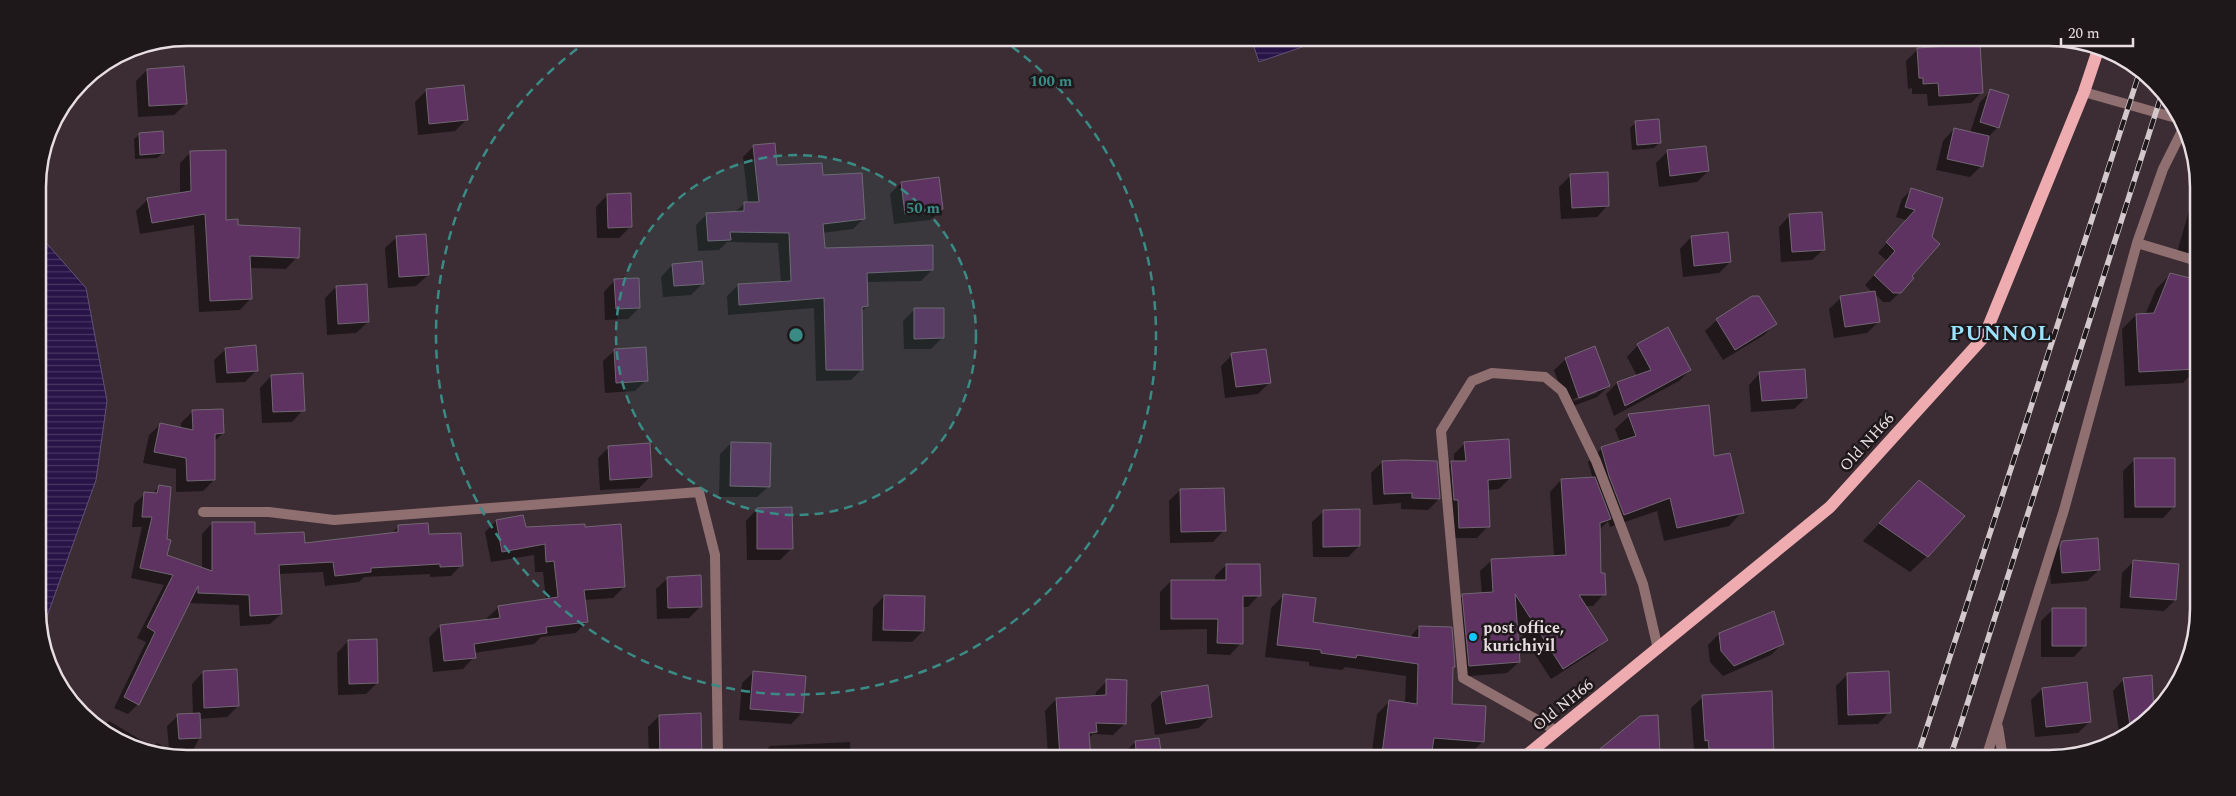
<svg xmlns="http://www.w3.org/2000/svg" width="2236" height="796" font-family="Spectral,serif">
	<defs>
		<pattern id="water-rules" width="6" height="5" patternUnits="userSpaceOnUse" patternTransform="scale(1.25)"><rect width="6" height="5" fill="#291448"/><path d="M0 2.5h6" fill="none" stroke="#483662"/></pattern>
	</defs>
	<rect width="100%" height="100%" fill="#3c2d34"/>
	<path fill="url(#water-rules)" stroke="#625176" d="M1251,38H1328L1259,62Z
		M38,228L42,238L86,288L107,401L96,480L40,636Z"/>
	<path fill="#0007" fill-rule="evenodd" d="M1987,38H1995L1992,41Z
		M1918,49L1982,92L1971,103L1928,106L1927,94H1912V88L1908,89L1906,61Z
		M147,70L186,104L174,115L138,117L136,81Z
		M427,90L466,120L455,131L418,135L415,102Z
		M1991,91L1998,127L1988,137L1981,166L1970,177L1936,170L1943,141L1954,129L1970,133L1980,102Z
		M1635,123L1659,143L1654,148L1632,150L1630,128Z
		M140,134L163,153L157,158L135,159L134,139Z
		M754,146L776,166L821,176L864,218L853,229L822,233L824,250L932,270L921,281L866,282L867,306L861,312L862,369L851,380L816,381L814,308L728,315L727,296L738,285L781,283L778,243L727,242L719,250L698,251L696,225L707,214L735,212L745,203H748L743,157Z
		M1668,151L1708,171L1697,182L1659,187L1656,163Z
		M191,152L225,222L297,257L286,269L250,268L251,298L240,310L199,312L194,225L140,234L136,211L148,199L180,194V163Z
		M1570,176L1608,205L1597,217L1561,219L1559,187Z
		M901,183L942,208L930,220L894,224L890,194Z
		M1912,189L1942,199L1910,276L1900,292L1890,302H1883L1875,294L1879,321L1867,333L1834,338L1829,309L1841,298L1873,293L1865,285L1887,261L1878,253L1906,220L1896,217L1902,199Z
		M607,195L631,226L619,238H597L596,207Z
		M2197,203V261L2176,256L2189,211Z
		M1790,215L1824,249L1812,260L1781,262L1779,227Z
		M397,237L428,275L416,286L388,288L385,248Z
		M1691,237L1730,262L1719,273L1683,277L1680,249Z
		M672,265L703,283L691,295L663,297L661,277Z
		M2170,275L2198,281V330L2193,329L2197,368L2183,383L2125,386L2122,329L2136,315H2145L2156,289Z
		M615,280L639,308L628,319L605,320L604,292Z
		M336,287L368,322L356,333L327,335L325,298Z
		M914,310L943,337L931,349H904L903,321Z
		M1717,320L1775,324L1764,335L1723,360L1705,331Z
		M1638,345L1690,370L1679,381L1614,416L1606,394L1617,383L1637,376L1627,357Z
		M226,349L257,370L245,382L216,383L214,360Z
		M615,350L646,380L635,391L605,393L603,361Z
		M1232,355L1269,383L1258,394L1225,398L1221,366Z
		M1566,359L1609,386L1597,397L1568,408L1554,370ZM1597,390V393L1574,401L1573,399Z
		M1760,373L1806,398L1794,409L1751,412L1749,385Z
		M271,376L303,410L292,422L262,423L260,388Z
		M192,412L223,433L213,443L214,480L203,491L176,492V469L143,463L149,435L161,424L181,429V423Z
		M1629,416L1713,458L1742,512L1729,526L1664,541L1657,511L1610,527L1608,521L1599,530L1600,574L1604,594L1593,606H1584L1606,640L1595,651L1551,679L1516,625L1519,662L1507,673L1458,677L1452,607L1463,596L1482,594L1480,571L1492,560L1554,557L1550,492L1561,480L1593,479L1588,462L1602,448L1620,442L1615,429Z
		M731,443L769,486L757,497H719L720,454Z
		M1465,443L1510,478L1499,489L1487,490L1488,526L1477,538H1448L1440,474L1451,462H1454V454Z
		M609,447L651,476L639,488L600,490L598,458Z
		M2134,460L2174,506L2163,518H2124L2123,471Z
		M1382,462L1439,499L1428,510L1401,509V503L1373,505L1371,473Z
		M160,486L166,555L202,569V534L212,523L254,535L304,545L390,535L399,526L427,536L461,565L451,576L430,577V574L364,577L359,582L325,586L323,572L278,574L281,614L270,624L240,626L239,605L188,603L138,704L128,714L114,708L146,642L137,638L164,585L131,578L142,527H132L134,504L145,494H152Z
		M1180,490L1224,530L1213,542L1170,543L1169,501Z
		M1902,499L1927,556L1910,572L1863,541Z
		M757,509L792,548L780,560H747L746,521Z
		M1324,511L1359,546L1348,557H1313L1312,522Z
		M496,521L525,529L624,587L613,598L584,600L587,621L576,633L541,637L534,644L474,653V657L463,669L433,672L429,638L440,626L488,621L487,618L499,607L546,600L543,572H535L534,555L491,562L485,532Z
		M2062,542L2099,570L2087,581L2051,584L2049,559L2051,554Z
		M2134,561L2175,600L2164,611L2120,608L2122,573Z
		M1226,565L1259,595L1248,607H1242L1241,643L1230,655L1207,654V629L1160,630V592L1171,581H1215V576Z
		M668,578L701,606L689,618L657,619L656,589Z
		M1284,595L1312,623L1409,638L1419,627L1454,666L1451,669L1450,705L1483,741L1470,754L1430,751V758H1371L1377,714L1390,701L1405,703L1406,676L1345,667L1342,670L1309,666V662L1265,657L1271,608Z
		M884,596L923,631L912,642L872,641L873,608Z
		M2052,610L2085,645L2074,657H2041V621Z
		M1719,634L1782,644L1771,655L1723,676L1710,662L1708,645Z
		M348,641L377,683L366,694L338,695L337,653Z
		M203,672L238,706L227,717L199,719L200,737L189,758L139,751L103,727L109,721L153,747L157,743L169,749L167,726L178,716L193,715L192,684Z
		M754,672L802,713L791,724L739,720L742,683Z
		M1848,674L1889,712L1878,724L1838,725L1836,686Z
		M2124,679L2152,703L2159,702L2160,707L2140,727L2120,739L2113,691Z
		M1107,681H1126L1124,724L1113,735L1093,734L1088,739L1090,758H1044L1048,755L1045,711L1056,699L1095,697L1096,692Z
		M2042,689L2090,721L2078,733L2035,737L2031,700Z
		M1771,692L1773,758H1740L1737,748L1694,751L1691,708L1703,697Z
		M1162,693L1211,716L1199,728L1155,735L1151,704Z
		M699,715L701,758H649L648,727L659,716Z
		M1657,716L1659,758H1591L1640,717Z
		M1158,739L1161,758H1125L1124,753L1135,742Z
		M850,742L851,758H758L770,746Z
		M1239,749L1240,758H1198L1205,751Z"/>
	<path fill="#5e3361" stroke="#726673" d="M1980,44L1983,93L1939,96L1938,83L1923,84V78H1919L1917,48Z
		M184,66L187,104L149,106L147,69Z
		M464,85L468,120L429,124L426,89Z
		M1990,89L2009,95L1999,128L1980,122Z
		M1659,119L1661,143L1637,145L1635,121Z
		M1954,128L1989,136L1983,167L1947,159Z
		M163,131L164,153L140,155L139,133Z
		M775,143L777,165L822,163L823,175L862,173L865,219L823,224L825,248L933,245V270L867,273L868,306L862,307L863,370H826L824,298L739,305L738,284L791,281L789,233L730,232L731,240L708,241L706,213L744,211V202H759L753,145Z
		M1706,146L1709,171L1670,176L1667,150Z
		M226,150V220L238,219V225L300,228L299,258L250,256L252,299L210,301L205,214L152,223L147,198L191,191L190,151Z
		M1608,172L1609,206L1572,208L1570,174Z
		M939,177L943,209L905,214L901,182Z
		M1911,188L1943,198L1932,237L1940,244L1912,276L1914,278L1901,293H1893L1874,275L1895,251L1886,242L1915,210L1905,207Z
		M631,193L632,227L608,228L607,194Z
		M1822,212L1825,250L1792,252L1789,214Z
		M1728,232L1731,262L1694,266L1691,236Z
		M426,234L429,275L399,277L396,236Z
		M702,261L704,284L674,286L672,264Z
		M2170,273L2198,280V312L2192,311L2198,369L2139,372L2136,314L2154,313Z
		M639,278L640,308L616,309L614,279Z
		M367,284L369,322L338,324L336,286Z
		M1875,291L1880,322L1845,327L1840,296Z
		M1752,296H1759L1777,324L1735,350L1716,319Z
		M914,308H944V338L914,339Z
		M1668,327L1691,370L1625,406L1617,382L1651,370L1637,344Z
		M256,345L258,371L227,373L225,348Z
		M1595,346L1610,386L1579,398L1565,358Z
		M646,347L648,381L616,383L614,349Z
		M1266,349L1271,383L1236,387L1231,353Z
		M1805,369L1807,398L1762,401L1759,372Z
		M303,373L305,411L273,412L271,375Z
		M1709,405L1714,456L1730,453L1744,513L1677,528L1670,498L1624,515L1609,476L1601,447L1636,436L1628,414Z
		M223,409L224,433L215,434V480L187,481L186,458L154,452L160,423L193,430L192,410Z
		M1509,439L1511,478L1488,480L1490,527L1459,528L1458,500H1454L1451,461H1466L1464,442Z
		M731,442L771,443L770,487L730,486Z
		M650,443L652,477L610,480L608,446Z
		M2134,458H2175V507H2135Z
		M1404,460L1437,461L1440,499L1412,498V493L1384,494L1382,461Z
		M1595,477L1611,519L1600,523L1601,573H1605L1606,595H1579L1608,640L1563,669L1515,594L1520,662L1469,666L1462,594L1493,592L1491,559L1566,555L1561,479Z
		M1919,480L1965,516L1928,557L1879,523Z
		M159,485L171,487L167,539L171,540L167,555L212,571V522H255V534L304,532L305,543L398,532V525L428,523L429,534L461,533L463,566L440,567V564L371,568V572L335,576L333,562L279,565L282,614L250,616L249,595L198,593V586L139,705L124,697L155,632L147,627L173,575L140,568L152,517H142L144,492L157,493Z
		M1224,488L1226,531L1181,532L1180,489Z
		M792,507L793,549H757V508Z
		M1360,509V546L1323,547V510Z
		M523,515L526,527L585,524V527L621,524L625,587L584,590L588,622L546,627L547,633L474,644L476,658L444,661L440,625L500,618L498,606L558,597L554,561L546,562L545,544L502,552L496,520Z
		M2098,538L2100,570L2062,573L2060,547L2062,541Z
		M2133,560L2179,564L2176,600L2130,597Z
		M1226,564H1260L1261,596H1243V644L1217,643L1218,619H1171V580H1226Z
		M701,575L702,607L668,608L667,577Z
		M1283,594L1316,598L1313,622L1419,638V626L1452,627L1455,667H1453L1452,704L1486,706L1484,742L1434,738L1431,758L1382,754L1389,700L1417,704L1418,664L1357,655L1356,658L1321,653V650L1277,645Z
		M884,595L925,596L924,631L883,630Z
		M2052,608H2086V646H2052Z
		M1774,611L1784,644L1734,666L1721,651L1719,633Z
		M377,639L378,683L349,684L348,640Z
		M237,669L239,706L204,708L203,671Z
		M753,671L806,676L803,713L750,709Z
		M1889,671L1891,713L1848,715L1847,673Z
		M2152,675L2154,713L2140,727L2131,732L2123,678Z
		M1106,679L1127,680L1126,724L1096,723L1097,732L1089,733L1091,758H1060L1056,698L1106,695Z
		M2087,682L2091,722L2046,727L2042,688Z
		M1208,685L1212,717L1166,724L1161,692Z
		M1772,691L1774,758H1710L1708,740L1705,741L1702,695Z
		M200,713L201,738L179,739L177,714Z
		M701,713L702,758H660L659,715Z
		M1658,715L1660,754L1589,758L1640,716Z
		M1159,738L1162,758H1137L1135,741Z"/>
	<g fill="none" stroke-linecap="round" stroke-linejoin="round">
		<path stroke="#906f71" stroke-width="10" d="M2084,92L2183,120
			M2185,125L2163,169L2137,243L2197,261
			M203,512H269L334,520L699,492L715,555L718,758
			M1998,727L2003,758
			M1557,731L1463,678L1441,431L1472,381L1492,373L1545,377L1562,391L1596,461L1643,584L1658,649
			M1986,758L2064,510L2137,243"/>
		<path stroke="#eeabb0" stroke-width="12" d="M1523,758L1830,507L1984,337L2084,92L2099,47"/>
		<defs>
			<path id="rail" d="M1917,758L2139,74
				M1950,758L2163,90"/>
		</defs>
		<use href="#rail" stroke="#d3c8cc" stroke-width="5.5"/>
		<use href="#rail" stroke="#1e181b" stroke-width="4" stroke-dasharray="11" stroke-linecap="butt"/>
	</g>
	<circle cx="796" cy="335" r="180" fill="#3a8b85" fill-opacity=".12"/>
	<g fill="none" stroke="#3a8b85" stroke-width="2.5" stroke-dasharray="9 6">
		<circle cx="796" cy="335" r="180"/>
		<path d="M1000 38A360 360 0 1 1 592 38"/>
	</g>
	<circle fill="#0ccafa" stroke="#1e181b" stroke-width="2" cx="1473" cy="637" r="5"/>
	<g text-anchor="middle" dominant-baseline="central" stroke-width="5" stroke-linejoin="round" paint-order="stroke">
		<g font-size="16" fill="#e8dee2" stroke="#1e181b">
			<text transform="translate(1867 442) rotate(-48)">Old NH66</text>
			<text transform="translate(1563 705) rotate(-39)">Old NH66</text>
		</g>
		<g font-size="16" font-weight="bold" fill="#e8dee2" stroke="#1e181b" text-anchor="start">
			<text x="1483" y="628">post office,<tspan x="1483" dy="18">kurichiyil</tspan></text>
		</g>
		<g font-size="21" font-weight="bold" letter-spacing="1" fill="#9be3fd" stroke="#1e181b">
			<text x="2001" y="334">PUNNOL</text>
		</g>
	</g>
	<path d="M0 0H2236V796H0ZM187 46H2049A141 141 0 0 1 2190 187V609A141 141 0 0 1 2049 750H187A141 141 0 0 1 46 609V187A141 141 0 0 1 187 46Z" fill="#1e181b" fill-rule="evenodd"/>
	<path fill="none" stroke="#e8dee2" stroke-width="2.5" d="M187 46H2049A141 141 0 0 1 2190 187V609A141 141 0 0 1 2049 750H187A141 141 0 0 1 46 609V187A141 141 0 0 1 187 46Z"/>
	<circle cx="796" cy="335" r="8" fill="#3a8b85" stroke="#1e181b" stroke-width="2.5"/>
	<g font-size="15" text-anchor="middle" font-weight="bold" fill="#3a8b85" stroke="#1e181b" stroke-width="5" stroke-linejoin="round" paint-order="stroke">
		<text x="1051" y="86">100 m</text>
		<text x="923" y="213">50 m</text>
	</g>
	<path d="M2061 38v8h72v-8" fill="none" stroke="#e8dee2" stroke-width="2.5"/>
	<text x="2068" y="38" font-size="15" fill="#e8dee2" stroke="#1e181b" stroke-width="4" paint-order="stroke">20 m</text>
</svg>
